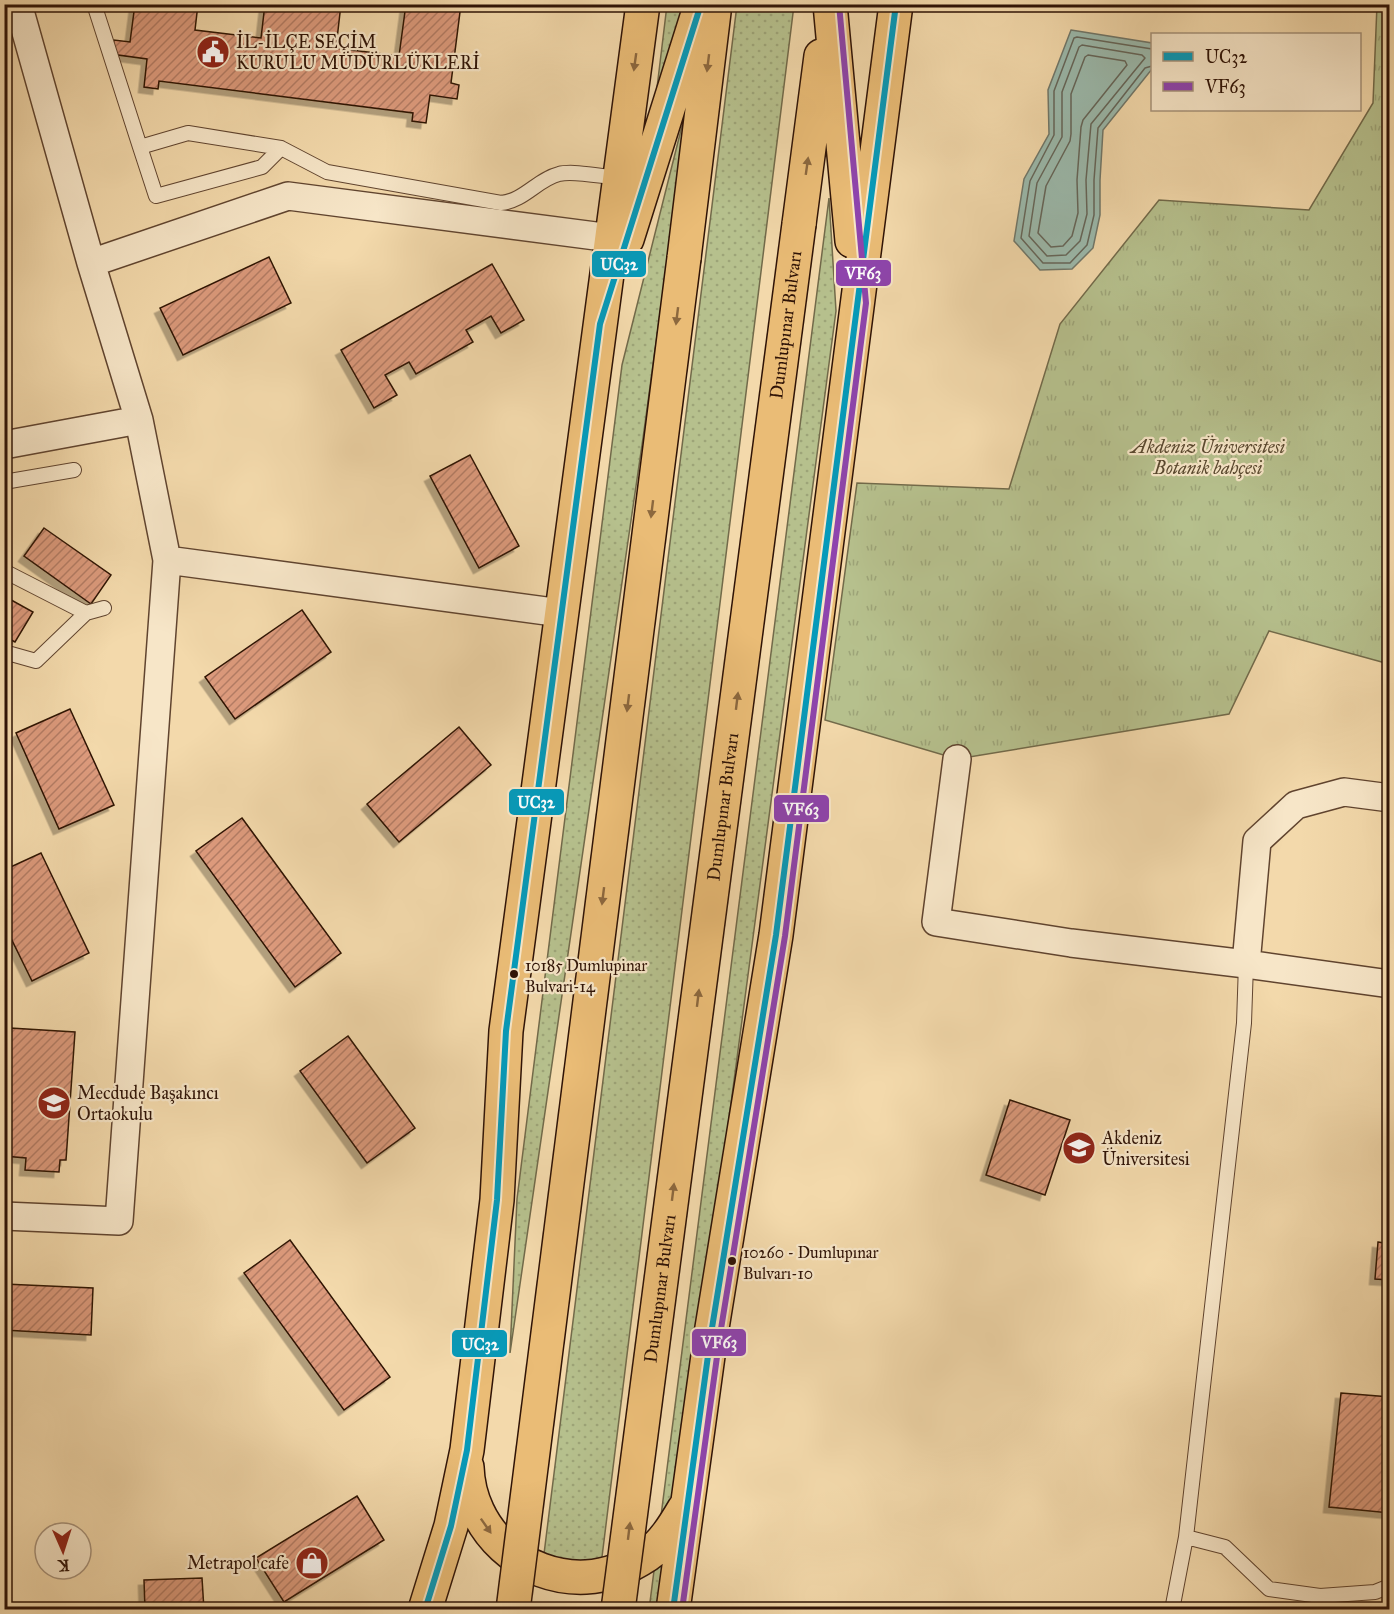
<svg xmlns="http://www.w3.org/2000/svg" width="1394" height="1614" font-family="'IM FELL Great Primer',serif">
	<defs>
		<pattern id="grass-dots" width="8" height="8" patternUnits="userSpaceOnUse" patternTransform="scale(1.5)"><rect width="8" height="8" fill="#b6c08d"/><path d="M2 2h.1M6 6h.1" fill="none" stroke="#9da478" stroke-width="1.8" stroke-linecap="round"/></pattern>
		<pattern id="park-tufts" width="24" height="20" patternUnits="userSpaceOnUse" patternTransform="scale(1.5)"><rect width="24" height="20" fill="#b6c08d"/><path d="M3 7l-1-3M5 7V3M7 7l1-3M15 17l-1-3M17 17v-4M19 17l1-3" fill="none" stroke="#9da478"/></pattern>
		<pattern id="building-hatch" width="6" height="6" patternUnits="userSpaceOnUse" patternTransform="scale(1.5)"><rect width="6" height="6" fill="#dc9a7c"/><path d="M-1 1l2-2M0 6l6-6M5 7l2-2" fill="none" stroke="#b37c64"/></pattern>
		<filter id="shadow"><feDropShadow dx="-5.5" dy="5.5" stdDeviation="0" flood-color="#0004"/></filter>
	</defs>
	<rect width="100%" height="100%" fill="#f3d9ab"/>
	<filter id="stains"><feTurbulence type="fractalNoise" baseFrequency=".00333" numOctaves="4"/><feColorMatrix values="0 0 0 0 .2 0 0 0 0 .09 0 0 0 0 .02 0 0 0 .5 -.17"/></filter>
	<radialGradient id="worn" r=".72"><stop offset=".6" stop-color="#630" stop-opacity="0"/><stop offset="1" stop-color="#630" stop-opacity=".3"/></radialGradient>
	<path fill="url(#grass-dots)" stroke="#726a4a" stroke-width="1.5" d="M667,5H689L652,129Z
		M737,5H794L601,1565L543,1562Z
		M690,94L643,438L510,1353L517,1199L622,365Z
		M829,198L836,311L664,1609L649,1610Z"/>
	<path fill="url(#park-tufts)" stroke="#726a4a" stroke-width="1.5" d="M1377,5H1389V664L1269,631L1229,714L957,759L825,720L857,483L1009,489L1060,324L1159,200L1309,210L1373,103Z"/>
	<path fill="#9bbaad" stroke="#70776a" stroke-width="1.5" d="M1071,30L1152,43V69L1103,130L1100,180V215L1093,248L1072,269L1040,270L1014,241L1024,179L1049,134L1048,90Z"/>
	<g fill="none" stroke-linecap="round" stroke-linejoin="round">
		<path stroke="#65665a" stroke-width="1.5" d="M1082,45L1142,55L1145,58L1091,124L1086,180L1087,214L1080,241L1066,255L1047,256L1029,236L1037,183L1062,137V92L1079,47Z
			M1152,49L1077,37L1074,38L1054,91V135L1030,181L1021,238L1043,263H1070L1087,245L1094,215V180L1098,128L1145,68L1152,66
			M1088,55L1125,61L1127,65L1083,120L1081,127L1077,180L1078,213L1072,236L1063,246L1051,247L1038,233L1046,186L1070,141L1071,134V94L1085,57Z"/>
	</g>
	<path fill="url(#building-hatch)" stroke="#2f1306" stroke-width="1.5" filter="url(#shadow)" d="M135,4H198L195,30L261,38L265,4H341L336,48L399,56L406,4H461L451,83L459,85L457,99L430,95L426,123L412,121L413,113L159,81L158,89L144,87L147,59L111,54L114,40L130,42Z
		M269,257L291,303L183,355L160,308Z
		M492,264L524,320L501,333L491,316L466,330L473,342L416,374L409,362L385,375L397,395L374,408L341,350Z
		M470,455L519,546L479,568L430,476Z
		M44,528L111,575L91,604L24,556Z
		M4,596L33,612L15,642L4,636Z
		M302,610L331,652L235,719L205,677Z
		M70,709L114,805L59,829L16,733Z
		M459,727L491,765L399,842L367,804Z
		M242,818L341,953L295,987L196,851Z
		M41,853L89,953L32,981L4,924V870Z
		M10,1028L75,1032L66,1160H60L59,1172L25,1170L26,1158L4,1156V1097Z
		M348,1036L415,1128L367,1163L300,1071Z
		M1010,1100L1070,1120L1045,1195L986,1175Z
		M290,1240L390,1377L344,1410L244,1273Z
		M1378,1242L1390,1244V1280L1375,1279Z
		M4,1284L93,1288L91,1335L4,1330Z
		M1341,1393L1390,1397V1513L1329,1507Z
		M357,1496L384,1540L284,1602L256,1558Z
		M202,1578L204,1610H145L144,1580Z"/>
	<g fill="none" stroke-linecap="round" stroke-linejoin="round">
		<defs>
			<path id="lane" d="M94,4L140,147L188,133L281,148L327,172L501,203C524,201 538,179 559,174C573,170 604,177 619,178
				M140,147L156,196L262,167L281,148
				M4,482L74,470
				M4,571L86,613
				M4,652L36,661L86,613L104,608
				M1186,1537L1225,1547L1269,1589L1320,1596L1375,1592L1390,1586
				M1172,1610L1186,1537L1244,1023L1246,964"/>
			<path id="street" d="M91,263L288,196L611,238
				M4,445L139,420
				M167,560L561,613
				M957,759L936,922L1071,943L1246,964L1390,984
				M1246,964L1257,841L1296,805L1344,792L1390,798
				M4,1216L119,1221L167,560L139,420L91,263L18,4"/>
			<path id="primary" d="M830,4L852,241
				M799,224L821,56
				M627,239L701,4
				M684,258L714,12
				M467,1467C469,1530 523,1580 586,1577C607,1576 629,1567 647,1555C663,1544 674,1526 684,1509
				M425,1610L451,1526L467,1450L497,1200L506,1031L643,4
				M673,1610L711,1334L776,935L896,4"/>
		</defs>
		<use href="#lane" stroke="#60442f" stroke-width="16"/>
		<use href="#street" stroke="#60442f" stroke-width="30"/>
		<use href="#primary" stroke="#2f1306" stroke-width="36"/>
		<use href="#lane" stroke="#f7e6c8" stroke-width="14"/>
		<use href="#street" stroke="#f7e6c8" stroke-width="27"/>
		<use href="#primary" stroke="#eabc76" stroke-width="33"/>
		<defs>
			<g id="primary-bridge">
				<path d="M513,1610L684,258"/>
				<path id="s1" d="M618,1610L799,224"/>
			</g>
		</defs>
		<use href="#primary-bridge" stroke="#2f1306" stroke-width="36" stroke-linecap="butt"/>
		<use href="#primary-bridge" stroke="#eabc76" stroke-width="33"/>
		<defs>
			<path id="bus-1" d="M425,1610L451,1526L467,1450L497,1200L506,1031L600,324L701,4
				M673,1610L711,1334L776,935L896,4"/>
			<path id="bus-2" d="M682,1610L720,1335L785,936L866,303L839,4"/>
		</defs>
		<use href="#bus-1" stroke="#f7e6c8" stroke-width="10"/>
		<use href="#bus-2" stroke="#f7e6c8" stroke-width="10"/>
		<use href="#bus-1" stroke="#059aba" stroke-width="6"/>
		<use href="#bus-2" stroke="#8e44ad" stroke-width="6"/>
	</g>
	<defs><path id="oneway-solid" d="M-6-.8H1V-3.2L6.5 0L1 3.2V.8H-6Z" transform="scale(1.5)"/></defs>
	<g fill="#8c683e">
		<use href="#oneway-solid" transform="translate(635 62) rotate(98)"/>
		<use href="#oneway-solid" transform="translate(708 63) rotate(97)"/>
		<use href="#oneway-solid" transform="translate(807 166) rotate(-82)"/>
		<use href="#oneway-solid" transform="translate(677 316) rotate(97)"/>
		<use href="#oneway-solid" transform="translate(652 509) rotate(97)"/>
		<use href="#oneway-solid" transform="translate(737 701) rotate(-83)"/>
		<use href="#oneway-solid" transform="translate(628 703) rotate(97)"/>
		<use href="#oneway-solid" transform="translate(603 896) rotate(97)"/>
		<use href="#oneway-solid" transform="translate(698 998) rotate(-83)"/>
		<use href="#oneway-solid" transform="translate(673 1192) rotate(-83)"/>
		<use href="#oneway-solid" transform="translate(486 1526) rotate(55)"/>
		<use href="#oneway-solid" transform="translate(629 1531) rotate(-83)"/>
	</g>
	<defs>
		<symbol id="civic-disc" viewBox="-11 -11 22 22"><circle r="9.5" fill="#8f2418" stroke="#f7e6c8"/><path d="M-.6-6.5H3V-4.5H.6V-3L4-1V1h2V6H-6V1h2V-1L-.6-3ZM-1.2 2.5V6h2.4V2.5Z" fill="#fff"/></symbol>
		<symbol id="school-disc" viewBox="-11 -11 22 22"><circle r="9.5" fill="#8f2418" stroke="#f7e6c8"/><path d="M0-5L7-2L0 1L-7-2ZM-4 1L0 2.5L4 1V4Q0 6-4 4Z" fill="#fff"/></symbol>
		<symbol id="university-disc" viewBox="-11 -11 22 22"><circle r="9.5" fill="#8f2418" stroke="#f7e6c8"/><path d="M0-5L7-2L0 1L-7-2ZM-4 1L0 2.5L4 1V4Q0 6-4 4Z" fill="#fff"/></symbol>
		<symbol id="shop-disc" viewBox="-11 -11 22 22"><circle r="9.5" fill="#8f2418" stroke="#f7e6c8"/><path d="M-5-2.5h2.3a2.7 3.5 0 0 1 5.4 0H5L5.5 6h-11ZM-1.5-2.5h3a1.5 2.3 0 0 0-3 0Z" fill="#fff"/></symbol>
	</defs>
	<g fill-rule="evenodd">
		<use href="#civic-disc" x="194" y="33" width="38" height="38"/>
		<use href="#school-disc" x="35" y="1084" width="38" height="38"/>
		<use href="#university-disc" x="1060" y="1129" width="38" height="38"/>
		<use href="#shop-disc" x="293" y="1544" width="38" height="38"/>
	</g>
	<g fill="#2f1306" stroke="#f7e6c8" stroke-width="2">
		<circle cx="514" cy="974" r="5"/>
		<circle cx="732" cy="1261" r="5"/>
	</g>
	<g text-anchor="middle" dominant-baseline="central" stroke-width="4.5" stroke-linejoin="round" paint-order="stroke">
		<g font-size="16" fill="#2f1306" stroke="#f7e6c8" text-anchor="start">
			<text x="525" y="965">10185 Dumlupinar<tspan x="525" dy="21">Bulvari-14</tspan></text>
			<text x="743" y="1252">10260 - Dumlupınar<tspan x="743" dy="21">Bulvarı-10</tspan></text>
		</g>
		<g font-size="18" fill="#2f1306" stroke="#f7e6c8" text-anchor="start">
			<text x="236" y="42">İL-İLÇE SEÇİM<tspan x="236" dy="21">KURULU MÜDÜRLÜKLERİ</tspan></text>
			<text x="77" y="1093">Mecdude Başakıncı<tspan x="77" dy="21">Ortaokulu</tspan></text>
			<text x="1102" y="1138">Akdeniz<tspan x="1102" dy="21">Üniversitesi</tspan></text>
			<text x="289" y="1563" text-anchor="end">Metrapol cafe</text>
		</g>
		<g font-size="18" fill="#2f1306" stroke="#f7e6c8">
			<text stroke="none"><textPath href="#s1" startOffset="1296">Dumlupınar Bulvarı</textPath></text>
			<text stroke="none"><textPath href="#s1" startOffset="810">Dumlupınar Bulvarı</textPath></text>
			<text stroke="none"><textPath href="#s1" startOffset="324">Dumlupınar Bulvarı</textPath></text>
		</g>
		<g font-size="18" font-style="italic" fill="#58472e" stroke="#f7e6c8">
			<text x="1208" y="447">Akdeniz Üniversitesi<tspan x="1208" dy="21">Botanik bahçesi</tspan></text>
		</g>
	</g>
	<g stroke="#f7e6c8" stroke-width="2">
		<rect x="591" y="250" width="56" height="28" rx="6" fill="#059aba"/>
		<rect x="835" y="259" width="57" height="28" rx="6" fill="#8e44ad"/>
		<rect x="508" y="788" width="57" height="28" rx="6" fill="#059aba"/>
		<rect x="773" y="794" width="57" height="29" rx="6" fill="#8e44ad"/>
		<rect x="691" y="1328" width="56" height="29" rx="6" fill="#8e44ad"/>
		<rect x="451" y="1329" width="57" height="29" rx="6" fill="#059aba"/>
	</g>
	<g font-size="16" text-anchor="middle" font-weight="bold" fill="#fff">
		<text x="619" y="270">UC32</text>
		<text x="863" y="279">VF63</text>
		<text x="536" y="808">UC32</text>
		<text x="801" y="815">VF63</text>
		<text x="719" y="1348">VF63</text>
		<text x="480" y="1350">UC32</text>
	</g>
	<rect width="1394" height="1614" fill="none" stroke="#f3d9ab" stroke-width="24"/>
	<rect x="6" y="6" width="1382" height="1602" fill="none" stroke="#2f1306" stroke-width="3"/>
	<rect x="12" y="12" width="1370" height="1590" fill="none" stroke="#2f1306" stroke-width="1.5"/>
	<rect x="1151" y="33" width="210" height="78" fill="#f7e6c8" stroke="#a7927a" stroke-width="1.5"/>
	<rect x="1163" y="52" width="30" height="9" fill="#059aba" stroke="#a7927a" stroke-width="1.5"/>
	<text x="1205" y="63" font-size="18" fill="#2f1306">UC32</text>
	<rect x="1163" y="82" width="30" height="9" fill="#8e44ad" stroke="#a7927a" stroke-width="1.5"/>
	<text x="1205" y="93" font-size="18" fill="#2f1306">VF63</text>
	<g transform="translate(63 1551) rotate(177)"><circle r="28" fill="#f7e6c8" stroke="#a7927a" stroke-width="1.5"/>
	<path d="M0-4.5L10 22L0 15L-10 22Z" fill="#8f2418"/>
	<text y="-9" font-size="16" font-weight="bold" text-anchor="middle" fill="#2f1306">K</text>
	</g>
	<rect width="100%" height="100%" filter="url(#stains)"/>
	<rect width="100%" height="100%" fill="url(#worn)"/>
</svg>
